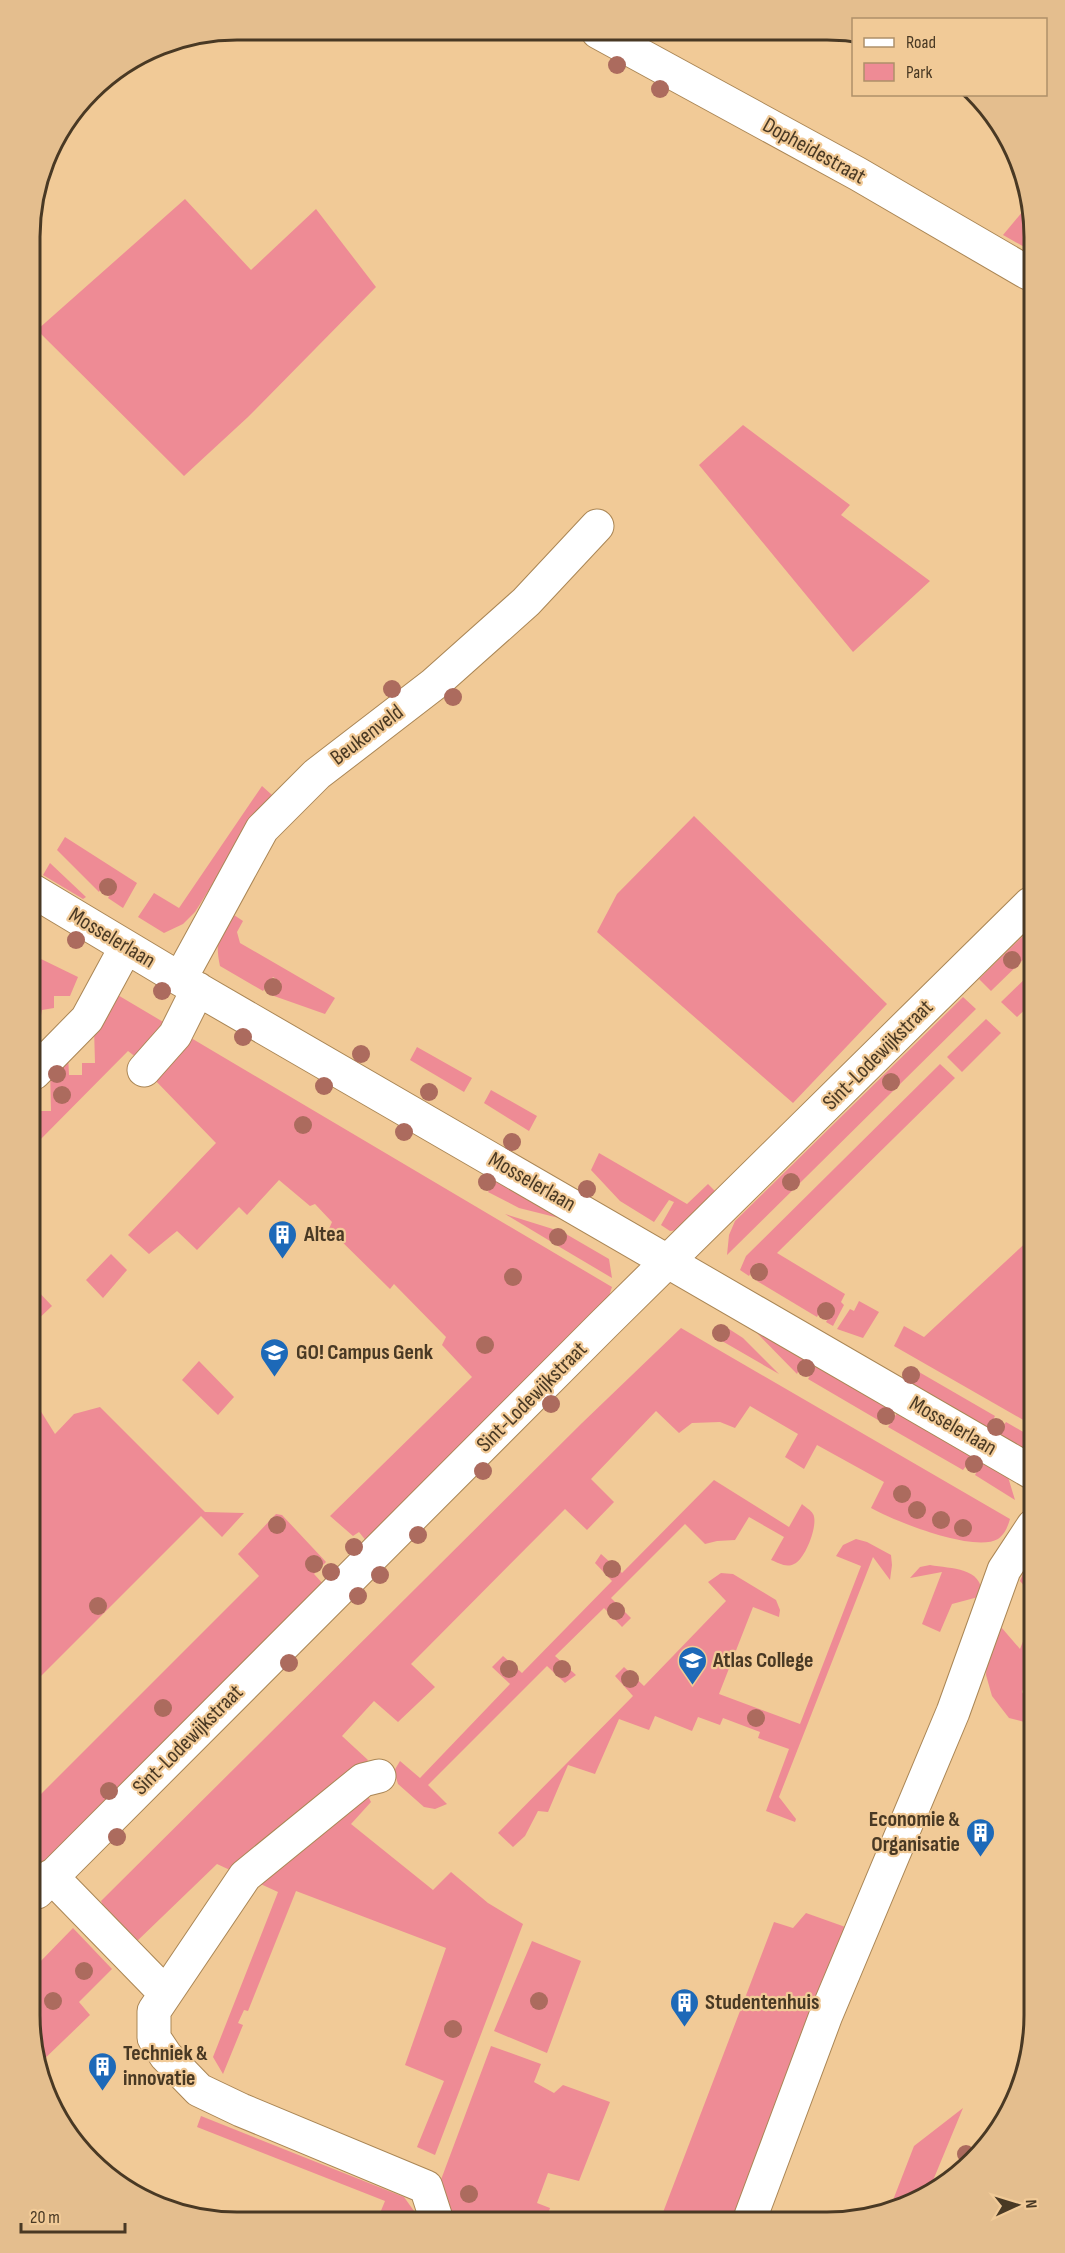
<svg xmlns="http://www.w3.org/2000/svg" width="1065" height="2253" font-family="'Sofia Sans Condensed',sans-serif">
	<rect width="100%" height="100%" fill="#f1ca97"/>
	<path fill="#ee8b95" d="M185,199L251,270L316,209L376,287L248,417L184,476L37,330Z
		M1028,205V249L1003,235Z
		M743,425L850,505L841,515L930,581L853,652L699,465Z
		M262,786L272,795L246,831L195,912L183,924L164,933L138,917L154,893L179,908Z
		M694,816L887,1004L793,1103L597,932L617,894Z
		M65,837L137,883L123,908L108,898L115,885L106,880L99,892L57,850Z
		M50,863L86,897L83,899L43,875Z
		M231,913L243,921L237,932L240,943L335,998L325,1014L274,996L281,982L273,977L263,991L220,966C215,942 218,933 231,913Z
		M1031,928V952L991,991L979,979Z
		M41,959L78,977L70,996H54V1008L42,1010L40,1021H33V970Z
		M1031,973V1004L1017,1017L1001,1002Z
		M116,994L170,1026L141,1061L128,1051L34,1146V1122L39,1121L38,1111H51L50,1068L68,1054L69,1075H82V1063H95L94,1028Z
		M963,997L976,1009L727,1255L729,1235L735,1221Z
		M986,1019L1001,1033L962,1072L947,1057Z
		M186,1035L612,1287L609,1296L367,1542L359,1532L353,1536L330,1516L472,1377L442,1345L446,1337L394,1284L390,1289L329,1229L332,1222L315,1204L310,1206L279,1180L247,1215L239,1207L197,1250L177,1231L149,1254L128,1235L216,1143L152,1077Z
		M417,1047L472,1078L464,1092L410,1060Z
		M940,1064L955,1078L777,1253L845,1294L841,1302L844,1305L833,1326L826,1322L834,1308L824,1303L817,1317L757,1281L765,1268L756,1263L749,1276L740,1270L746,1256Z
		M491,1090L537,1116L529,1131L484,1103Z
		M599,1153L687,1204L708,1184L718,1194L678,1230L670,1231L661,1225L674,1202L669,1200L654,1222L620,1201L591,1170Z
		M496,1178L563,1219L519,1208L488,1192Z
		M505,1214L556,1230L550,1241Z
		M566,1234L609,1259L612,1278L558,1246Z
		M1032,1237V1425L894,1346L904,1326L924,1337Z
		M111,1254L127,1270L103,1298L86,1280Z
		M34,1287L52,1306L34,1323Z
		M859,1301L879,1312L863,1338L837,1329L850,1309L854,1311Z
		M681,1328L1010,1519C1008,1526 1005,1534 998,1539C974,1553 894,1521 871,1508L884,1482L817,1445L804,1469L785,1457L798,1434L750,1406L735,1428L720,1422L692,1423L679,1433L656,1411L591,1479L614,1502L587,1530L565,1509L411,1664L435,1687L398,1722L374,1701L342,1736L368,1760L362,1767L363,1787L371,1802L351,1824L433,1890L451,1872L488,1903L523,1924L435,2155L417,2147L444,2081L405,2065L446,1948L296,1891L248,2011L244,2010L238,2023L243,2025L223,2074L213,2057L278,1892L217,1864L134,1944L112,1927L101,1901L582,1423Z
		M729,1329L743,1338L779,1374L722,1341Z
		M755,1331L804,1359L797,1374Z
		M199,1361L234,1397L218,1415L182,1380Z
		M816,1365L888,1408L878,1420L808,1379Z
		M919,1372L995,1416L988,1430L911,1385Z
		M35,1402L55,1434L74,1414L100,1407L205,1512L244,1513L222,1537L201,1516L36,1681Z
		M897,1413L973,1457L963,1470L888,1427Z
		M1006,1422L1032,1437V1455L997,1435Z
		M982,1462L1008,1477L1015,1500L975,1475Z
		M714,1480L789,1527L802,1504C805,1507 811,1510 813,1514C819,1524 805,1560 794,1564C786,1568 779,1563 771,1560L784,1537L749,1517L735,1540L717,1541L705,1544L685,1524L611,1598L631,1618L622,1627L604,1608L555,1656L576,1675L565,1683L547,1666L428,1785L447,1804L435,1809L424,1807L398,1784L394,1771L400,1761L420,1778L510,1684L492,1667L503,1656L522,1673L612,1581L595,1563L601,1554L622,1573Z
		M276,1514L282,1515L326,1562L314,1574L325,1586L36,1873V1799L259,1576L238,1554Z
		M856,1539L867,1542L891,1555L892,1565L890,1580L873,1557L779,1797L796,1819L795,1822L766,1811L789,1749L758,1738L760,1732L723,1718L720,1725L698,1717L692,1731L655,1716L649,1730L619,1719L595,1774L568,1765L548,1812L538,1811L525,1836L513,1847L498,1833L633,1696L615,1676L624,1667L644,1686L726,1601L708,1582L721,1573L733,1574L776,1600L780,1610L779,1617L753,1607L719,1694L800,1724L861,1566L836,1556L843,1545Z
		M930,1565C952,1569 983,1567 982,1596L952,1604L940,1632L922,1624L942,1572L910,1578L920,1567Z
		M1025,1569L1033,1581V1596L1020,1581Z
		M1033,1616V1662L1022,1692L1033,1708L1032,1724L1009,1718L992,1696L986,1675L987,1658L1001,1627L1020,1649Z
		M806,1913L851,1929L738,2217L662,2215L774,1922L793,1928Z
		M73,1928L112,1969L79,2002L90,2015L37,2066V1965Z
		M532,1941L581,1961L547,2053L494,2031Z
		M491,2046L541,2064L534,2082L554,2093L563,2085L610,2102L579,2181L548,2173L537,2203L550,2208L547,2217L444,2218L439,2185Z
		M963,2108L927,2195L888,2213L914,2146Z
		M201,2116L404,2197L419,2218H378L385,2201L197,2127Z"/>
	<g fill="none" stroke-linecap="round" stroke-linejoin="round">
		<defs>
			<path id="minor" d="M598,32L858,174L1028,273
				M33,891L180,979L1033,1473
				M180,979L262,829L317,774L434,684L526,602L597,526
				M144,1070L175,1035L198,989
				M34,1073L87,1019L126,947
				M379,1776L363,1780L245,1876L154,2011V2038L166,2056L199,2090L241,2110L426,2187L436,2218
				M51,1876L165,1993
				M37,1892L604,1324L1030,904
				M751,2216L826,2015L953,1712L1004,1570L1033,1526"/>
		</defs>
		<use href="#minor" stroke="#aa8655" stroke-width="35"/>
		<use href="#minor" stroke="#fff" stroke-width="33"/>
	</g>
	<g fill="#ac6b5e">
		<circle cx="617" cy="65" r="9"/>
		<circle cx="660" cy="89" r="9"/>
		<circle cx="392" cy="689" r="9"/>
		<circle cx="453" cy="697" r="9"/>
		<circle cx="108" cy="887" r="9"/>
		<circle cx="76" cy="940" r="9"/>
		<circle cx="1012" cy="960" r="9"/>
		<circle cx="273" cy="987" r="9"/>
		<circle cx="162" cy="991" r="9"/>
		<circle cx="243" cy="1037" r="9"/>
		<circle cx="361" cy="1054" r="9"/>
		<circle cx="57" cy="1074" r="9"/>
		<circle cx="891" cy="1082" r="9"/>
		<circle cx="324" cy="1086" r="9"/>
		<circle cx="429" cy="1092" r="9"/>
		<circle cx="62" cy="1095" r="9"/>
		<circle cx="303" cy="1125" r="9"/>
		<circle cx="404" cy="1132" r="9"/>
		<circle cx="512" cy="1142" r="9"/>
		<circle cx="487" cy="1182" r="9"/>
		<circle cx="791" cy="1182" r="9"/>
		<circle cx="587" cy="1189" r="9"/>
		<circle cx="558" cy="1237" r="9"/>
		<circle cx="759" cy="1272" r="9"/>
		<circle cx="513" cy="1277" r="9"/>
		<circle cx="826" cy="1311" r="9"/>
		<circle cx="721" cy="1333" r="9"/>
		<circle cx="485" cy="1345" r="9"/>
		<circle cx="806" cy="1368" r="9"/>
		<circle cx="911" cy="1375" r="9"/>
		<circle cx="551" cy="1404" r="9"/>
		<circle cx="886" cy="1416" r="9"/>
		<circle cx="996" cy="1427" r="9"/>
		<circle cx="974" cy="1464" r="9"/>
		<circle cx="483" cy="1471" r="9"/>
		<circle cx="902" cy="1494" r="9"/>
		<circle cx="917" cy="1510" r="9"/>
		<circle cx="941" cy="1520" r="9"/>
		<circle cx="277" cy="1525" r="9"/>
		<circle cx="963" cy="1528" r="9"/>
		<circle cx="418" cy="1535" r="9"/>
		<circle cx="354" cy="1547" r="9"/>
		<circle cx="314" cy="1564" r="9"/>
		<circle cx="612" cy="1569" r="9"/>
		<circle cx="331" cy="1572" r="9"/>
		<circle cx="380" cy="1575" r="9"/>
		<circle cx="358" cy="1596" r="9"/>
		<circle cx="98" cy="1606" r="9"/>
		<circle cx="616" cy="1611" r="9"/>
		<circle cx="289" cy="1663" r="9"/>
		<circle cx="509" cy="1669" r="9"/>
		<circle cx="562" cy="1669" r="9"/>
		<circle cx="630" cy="1679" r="9"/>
		<circle cx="163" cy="1708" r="9"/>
		<circle cx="756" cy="1718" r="9"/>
		<circle cx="109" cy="1791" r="9"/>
		<circle cx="117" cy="1837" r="9"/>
		<circle cx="84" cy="1971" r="9"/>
		<circle cx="53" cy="2001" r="9"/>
		<circle cx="539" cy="2001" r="9"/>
		<circle cx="453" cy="2029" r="9"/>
		<circle cx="966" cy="2154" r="9"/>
		<circle cx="469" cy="2194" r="9"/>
	</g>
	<defs>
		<symbol id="building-pin" viewBox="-11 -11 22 30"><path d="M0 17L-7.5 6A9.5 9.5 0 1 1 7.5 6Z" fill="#1d69b8" stroke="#f1ca97"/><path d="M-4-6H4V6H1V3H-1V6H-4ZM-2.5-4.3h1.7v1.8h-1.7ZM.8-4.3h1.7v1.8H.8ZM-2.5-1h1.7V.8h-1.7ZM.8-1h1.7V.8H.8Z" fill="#fff"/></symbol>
		<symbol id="school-pin" viewBox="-11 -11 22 30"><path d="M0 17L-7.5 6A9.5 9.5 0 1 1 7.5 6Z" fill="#1d69b8" stroke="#f1ca97"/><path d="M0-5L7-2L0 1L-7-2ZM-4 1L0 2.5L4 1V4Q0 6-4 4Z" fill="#fff"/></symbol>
	</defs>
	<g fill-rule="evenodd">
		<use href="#building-pin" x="266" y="1218" width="33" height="45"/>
		<use href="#school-pin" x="258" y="1336" width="33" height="45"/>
		<use href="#school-pin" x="676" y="1644" width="33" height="45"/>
		<use href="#building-pin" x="964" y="1816" width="33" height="45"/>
		<use href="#building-pin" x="668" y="1986" width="33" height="45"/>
		<use href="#building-pin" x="86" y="2050" width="33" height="45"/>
	</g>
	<g text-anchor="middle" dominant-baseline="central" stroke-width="4.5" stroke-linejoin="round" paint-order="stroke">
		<g font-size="22" fill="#493924" stroke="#f1ca97">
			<text transform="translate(814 151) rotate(29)">Dopheidestraat</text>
			<text transform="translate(367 735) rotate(-37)">Beukenveld</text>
			<text transform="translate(112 938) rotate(31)">Mosselerlaan</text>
			<text transform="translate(878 1055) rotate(-45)">Sint-Lodewijkstraat</text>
			<text transform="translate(532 1182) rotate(30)">Mosselerlaan</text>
			<text transform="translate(532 1397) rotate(-45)">Sint-Lodewijkstraat</text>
			<text transform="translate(953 1426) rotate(30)">Mosselerlaan</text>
			<text transform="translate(188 1740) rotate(-45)">Sint-Lodewijkstraat</text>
		</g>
		<g font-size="22" font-weight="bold" fill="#493924" stroke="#f1ca97" text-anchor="start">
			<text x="304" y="1234">Altea</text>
			<text x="296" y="1352">GO! Campus Genk</text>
			<text x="713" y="1660">Atlas College</text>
			<text x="960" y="1819" text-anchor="end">Economie &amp;<tspan x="960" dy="25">Organisatie</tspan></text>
			<text x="705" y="2002">Studentenhuis</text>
			<text x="123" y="2053">Techniek &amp;<tspan x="123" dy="25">innovatie</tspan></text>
		</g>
	</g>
	<path d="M0 0H1065V2253H0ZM237 40H827A197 197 0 0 1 1024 237V2015A197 197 0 0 1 827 2212H237A197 197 0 0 1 40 2015V237A197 197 0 0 1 237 40Z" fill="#e4be8e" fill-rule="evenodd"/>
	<path fill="none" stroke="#493924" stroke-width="3" d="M237 40H827A197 197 0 0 1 1024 237V2015A197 197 0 0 1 827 2212H237A197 197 0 0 1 40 2015V237A197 197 0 0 1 237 40Z"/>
	<rect x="852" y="18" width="195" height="78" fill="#f1ca97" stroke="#ae9069" stroke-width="1.5"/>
	<rect x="864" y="38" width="30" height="9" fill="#ffffff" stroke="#ae9069" stroke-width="1.5"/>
	<text x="906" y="48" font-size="18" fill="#493924">Road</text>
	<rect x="864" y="63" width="30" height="18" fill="#ee8b95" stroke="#ae9069" stroke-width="1.5"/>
	<text x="906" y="78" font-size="18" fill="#493924">Park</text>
	<g transform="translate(1017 2205) rotate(86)" stroke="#f1ca97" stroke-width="4.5" paint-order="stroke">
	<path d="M0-4.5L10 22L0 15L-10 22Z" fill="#493924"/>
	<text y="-9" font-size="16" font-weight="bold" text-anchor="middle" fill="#493924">N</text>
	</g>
	<path d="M21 2223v9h104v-9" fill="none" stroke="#493924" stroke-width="3"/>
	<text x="30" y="2223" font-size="18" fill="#493924" stroke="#f1ca97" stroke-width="4.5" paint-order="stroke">20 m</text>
</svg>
